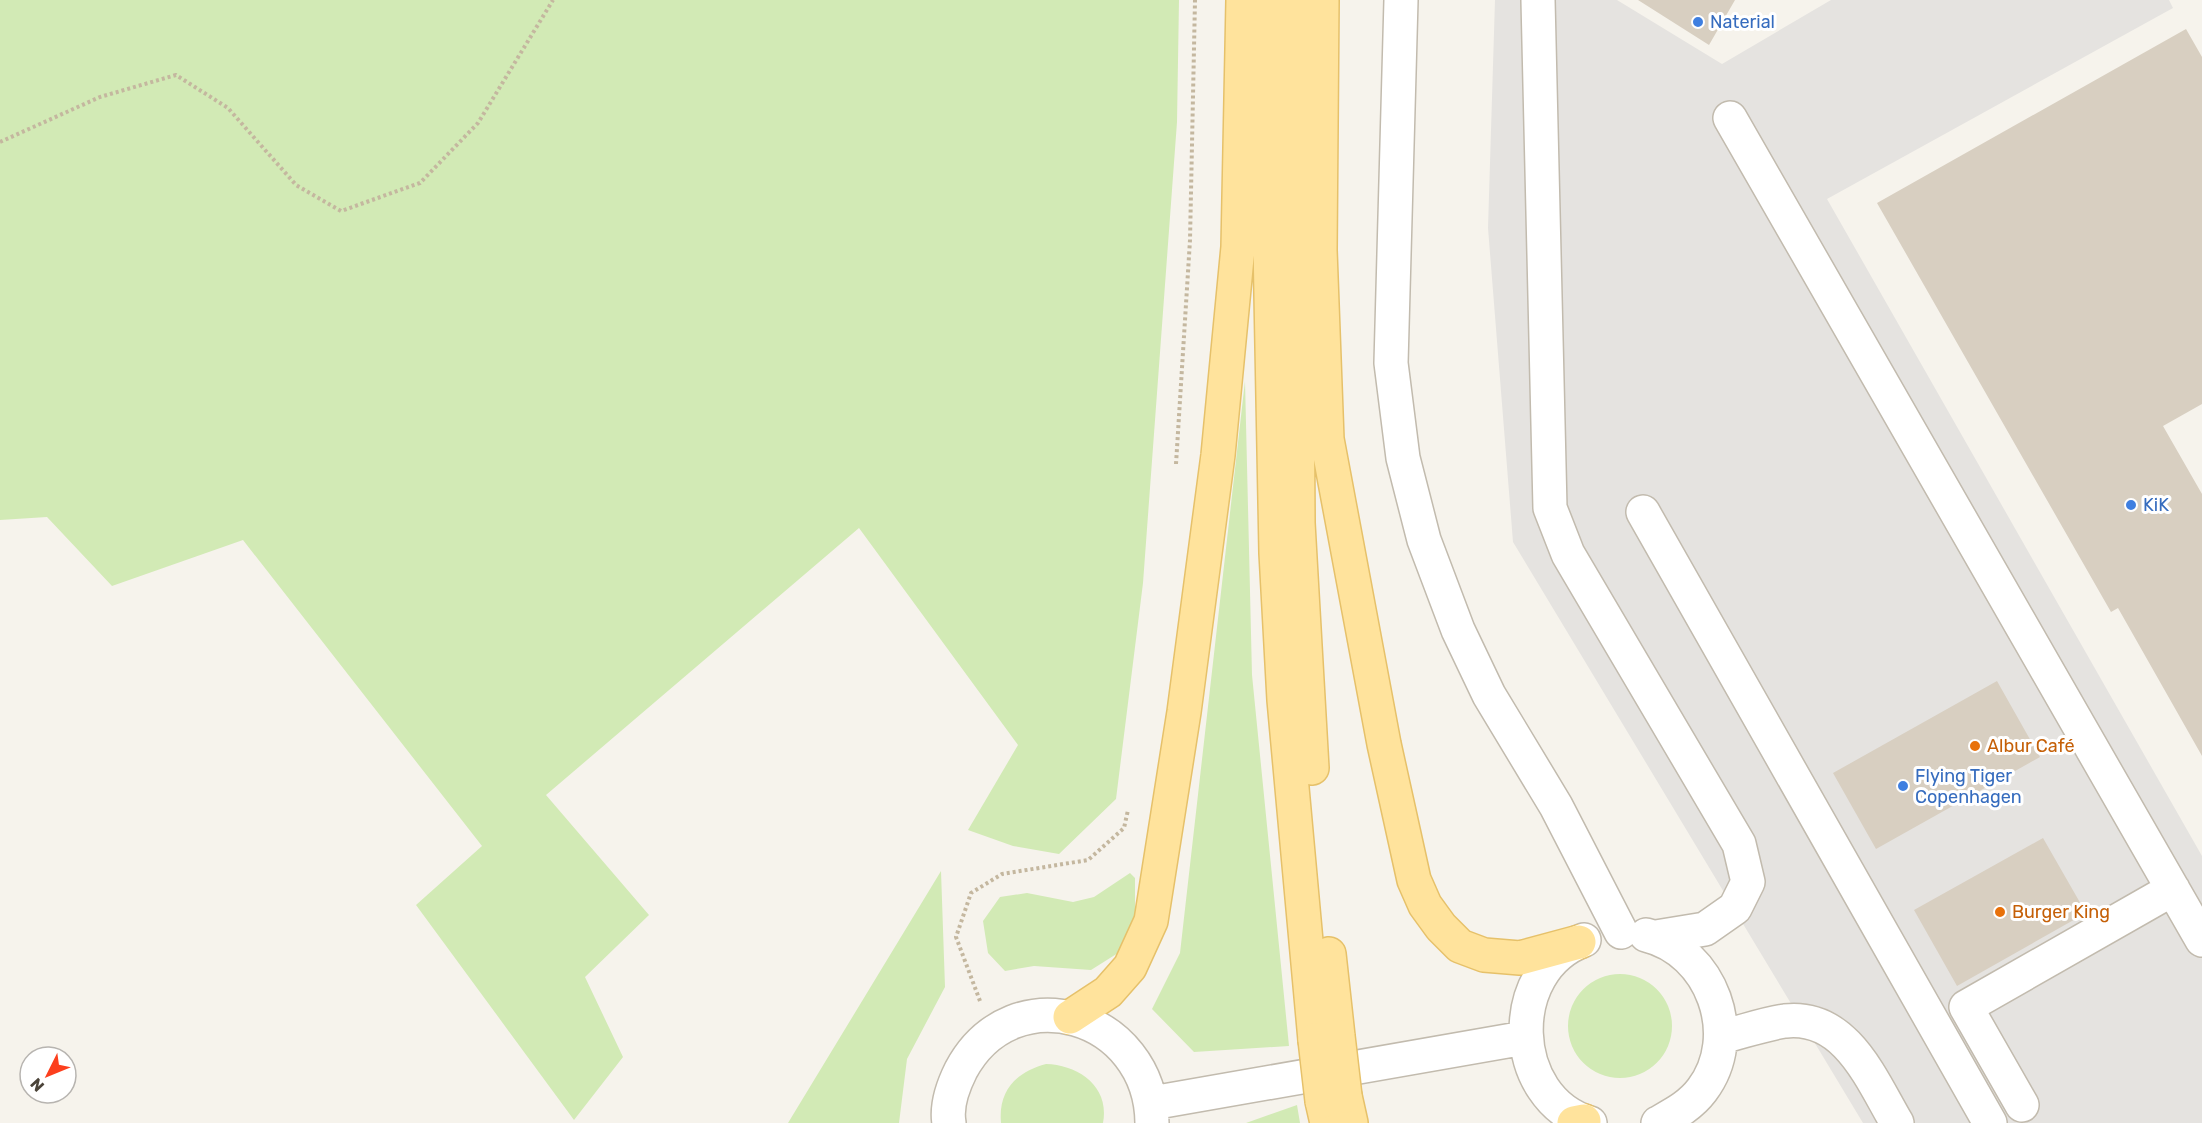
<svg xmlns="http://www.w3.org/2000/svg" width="2202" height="1123" font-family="Rubik,sans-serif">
	<rect width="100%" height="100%" fill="#f6f3ec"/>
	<path fill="#d2eab5" d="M0,0H1179L1177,122L1143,583L1116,799L1059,854L1013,846L968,830L1018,745L859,528L546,795L649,915L585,977L623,1057L574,1120L416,905L482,846L243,540L112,586L47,517L0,520Z
		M1245,381L1252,675L1289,1046L1194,1052L1152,1009L1180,953Z
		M941,871L945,987L907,1059L899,1123H788Z
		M1130,873L1135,878V916L1118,953L1091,970L1034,966L1005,971L988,953L983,921L1000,897L1027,893L1073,902L1094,897Z
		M1568 1026a52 52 0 1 1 104 0a52 52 0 1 1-104 0Z
		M1046,1064C1078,1065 1110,1086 1103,1123H1001C998,1091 1016,1072 1046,1064Z
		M1297,1105L1300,1123H1246Z"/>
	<path fill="#e5e3e0" d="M1495,0H1617L1722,64L1831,0H2169L2173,8L1827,199L2202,856V1123H1863L1513,542L1488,228Z"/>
	<path fill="#d8cfc1" d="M1638,0H1735L1709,45Z
		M2186,29L2202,57V404L2163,426L2202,494V756L2118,608L2111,612L1877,203Z
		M1997,681L2040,757L1876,849L1833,773Z
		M2043,838L2086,913L1957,986L1914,910Z"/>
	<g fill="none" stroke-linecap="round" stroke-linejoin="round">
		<defs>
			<path id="minor" d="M1401,0L1391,363L1403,458L1424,540L1458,630L1489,695L1556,806L1621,932
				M1538,0L1550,508L1568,554L1739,844L1748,882L1735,908L1705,929L1656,937
				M1730,118L2202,940
				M1643,512L1990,1123
				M1646,935C1712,951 1743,1036 1702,1090C1690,1106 1674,1114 1658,1123
				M1584,940C1504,969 1508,1099 1590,1123
				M1721,1037C1742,1032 1764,1024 1785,1021C1846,1014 1871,1079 1897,1123
				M1152,1103L1524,1038
				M2022,1105L1966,1007L2173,889
				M949,1123C946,1106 953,1086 961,1070C1013,973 1151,1014 1152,1123"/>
			<path id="major" d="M1271,0L1269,191L1276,553L1284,700L1315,1040
				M1295,0L1298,523L1312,768
				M1322,0L1320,250L1327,439L1384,744L1414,880L1425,905L1441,927L1460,946L1484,955L1520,958L1579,942
				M1329,954L1338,1036
				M1070,1017L1108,992L1130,967L1151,921L1184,712L1218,455L1238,247L1243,0
				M1345,1096L1351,1123
				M1322,1101L1327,1123
				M1574,1123L1584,1121"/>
		</defs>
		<use href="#minor" stroke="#c2bbae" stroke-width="36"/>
		<use href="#major" stroke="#e6c16a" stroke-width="36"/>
		<path stroke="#c4b79f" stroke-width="4" stroke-dasharray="3 3" stroke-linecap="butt" d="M0,142L100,97L176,75L228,108L296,185L341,211L420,183L478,123L553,0
			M1176,464L1190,240L1195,0
			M980,1001L956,937L971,893L1002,874L1088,860L1124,828L1128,810"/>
		<use href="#minor" stroke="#fff" stroke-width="33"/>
		<use href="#major" stroke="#ffe39c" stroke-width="33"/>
		<defs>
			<path id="major-bridge" d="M1338,1036L1345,1096
				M1315,1040L1322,1101"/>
		</defs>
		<use href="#major-bridge" stroke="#e6c16a" stroke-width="36" stroke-linecap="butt"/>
		<use href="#major-bridge" stroke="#ffe39c" stroke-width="33"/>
	</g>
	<g fill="#3f7fe0" stroke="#fff" stroke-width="2">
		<circle cx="1698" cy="22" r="6"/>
		<circle cx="2131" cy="505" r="6"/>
		<circle cx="1903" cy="786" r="6"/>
	</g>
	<g fill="#e8710a" stroke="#fff" stroke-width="2">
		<circle cx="1975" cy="746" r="6"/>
		<circle cx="2000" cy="912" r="6"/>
	</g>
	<g text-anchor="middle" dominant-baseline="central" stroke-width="6" stroke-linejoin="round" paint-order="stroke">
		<g font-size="18" fill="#366cbe" stroke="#fff" text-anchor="start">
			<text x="1710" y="22">Naterial</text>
			<text x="2143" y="505">KiK</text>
			<text x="1915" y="776">Flying Tiger<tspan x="1915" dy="21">Copenhagen</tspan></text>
		</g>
		<g font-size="18" fill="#c56008" stroke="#fff" text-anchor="start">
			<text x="1987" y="746">Albur Café</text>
			<text x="2012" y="912">Burger King</text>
		</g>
	</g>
	<g transform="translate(48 1075) rotate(227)"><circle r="28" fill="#ffffff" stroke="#b7b4b0" stroke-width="1.5"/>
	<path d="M0-4.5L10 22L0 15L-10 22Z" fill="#fc3f1d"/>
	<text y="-9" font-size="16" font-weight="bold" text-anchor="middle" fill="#4b4439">N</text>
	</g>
</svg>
